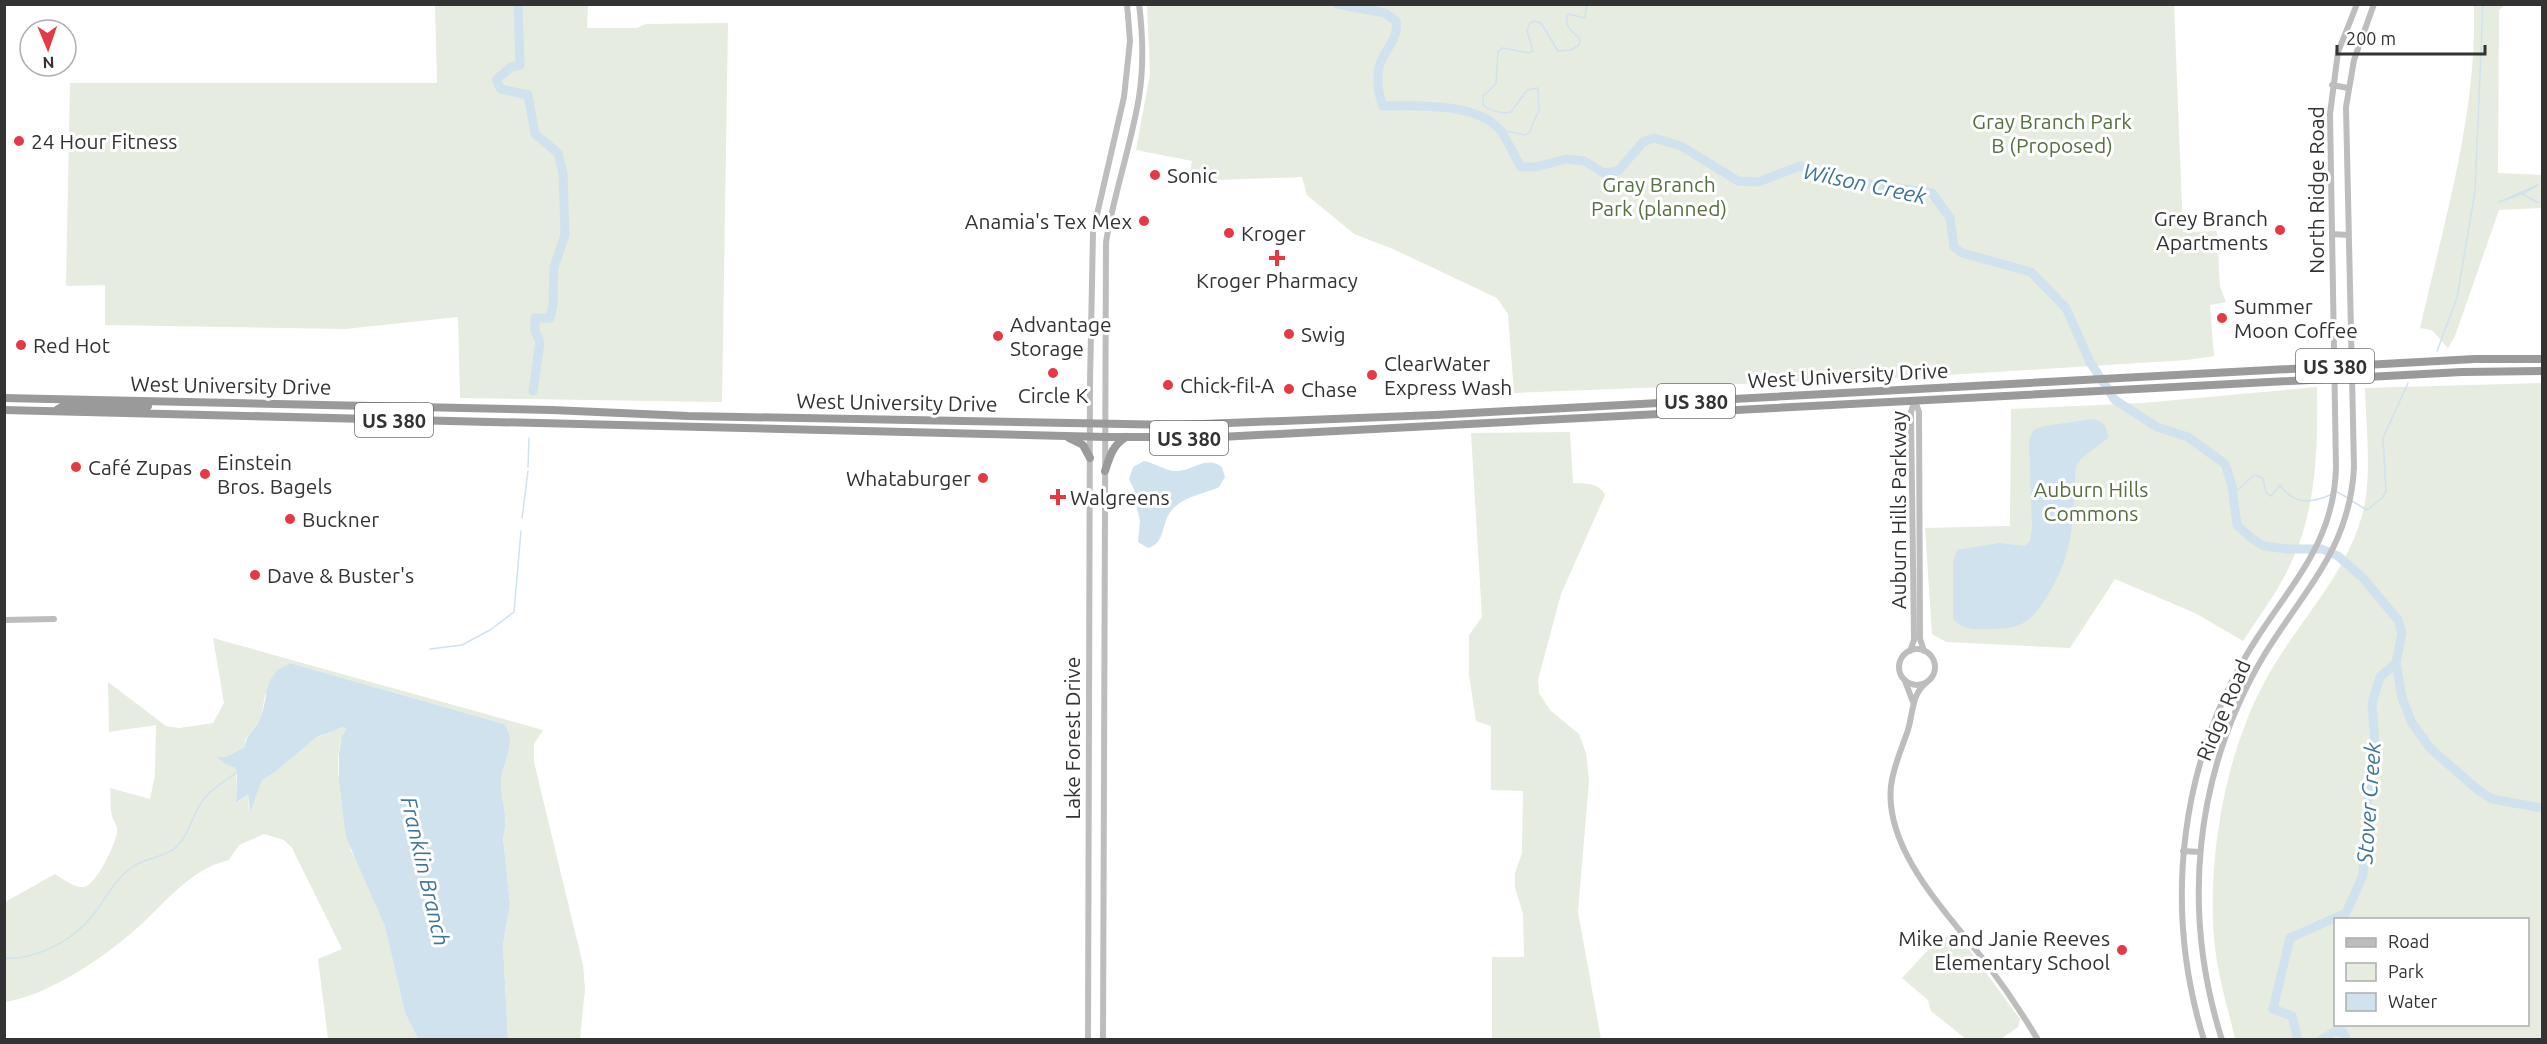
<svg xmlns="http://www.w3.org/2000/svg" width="2547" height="1044" font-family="Ubuntu,sans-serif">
	<rect width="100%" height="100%" fill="#fff"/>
	<path fill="#e6ecdf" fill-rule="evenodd" d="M435,5H588L587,28H637L646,24L728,23L722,402L460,398L458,317L345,329L105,325V285L66,286L70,83H437Z
		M1147,5H2174L2183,232L2217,231L2220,287L2226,302L2210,305L2214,356L2187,360L1915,377L1514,393L1508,314L1497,298L1393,249L1354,234L1307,195L1302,177L1189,181L1192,161L1136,150L1150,74Z
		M2474,5H2505L2499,10L2498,173L2542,175V208L2499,210L2455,336L2448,348L2432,330L2420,328C2444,222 2477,115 2474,5Z
		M2542,383V1039H2235C2229,1012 2220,984 2216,955C2206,888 2219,791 2244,728C2252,705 2265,679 2278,659C2307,613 2345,572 2361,519C2373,482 2366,428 2365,388ZM2336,920H2528V1024H2336Z
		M2317,387C2318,447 2317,508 2291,563C2279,590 2259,616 2243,641L2195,613L2115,579L2070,648L1946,642L1932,634L1925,528L2010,526L2011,409L2143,403Z
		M1570,432L1573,483C1586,484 1599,482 1605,495L1561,594L1538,680L1539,693L1550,710L1579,734L1586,753L1589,780L1578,912L1601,1039H1492V957H1524L1523,914L1515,887V873L1522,853L1523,791L1491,790V726L1476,721L1469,675V635L1482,617L1471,433Z
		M213,638L543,730L534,744V762L583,965L585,989L580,1039H508L503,945L510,904L503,837C509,820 502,802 501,784C501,763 519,744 504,724L290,663L265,695L261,718L245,740V747L225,757L217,756L225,764L235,768C238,778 235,791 237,803L248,794L249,811L262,780L274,773L317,737C327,735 333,728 343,727L346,730C328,756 346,821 351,851L356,859L385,927L405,1013L418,1039H328L318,959L342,949L292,848L284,840L264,834L239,845L229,860C188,870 166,903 135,930C103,958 47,996 5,1002V902L55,874C63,879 74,888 84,887C96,885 115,845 117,833C118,825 114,823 112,816C110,808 111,797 110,788L150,799L155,775L156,725L109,732L108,682L166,726L179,728L213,723L224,703Z
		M1952,933L1959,936L2020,1019L2018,1027L2001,1039H1966L1931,1011L1928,1000L1902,978L1926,952Z"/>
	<path fill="#cfe2ee" d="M2094,419C2105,422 2107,427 2108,438L2082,458L2076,466C2072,519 2076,551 2046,598C2031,621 2023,628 1995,629C1979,629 1965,632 1953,619V562L1957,550L1999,543L2025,546L2030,541L2032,528L2029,440L2034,430L2044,426Z
		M1144,461C1155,463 1165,471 1176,471C1193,471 1206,455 1222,467L1225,477L1219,487C1203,495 1185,495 1172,510C1161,522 1166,543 1148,548L1138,542L1140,521L1137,508L1138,498L1129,479L1133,467Z
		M290,663L504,724C519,743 501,763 501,784C502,802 509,820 503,837L510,904L503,945L508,1039H418L405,1013L385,927L346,837L339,783V753L342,736L346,730L343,727L317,737L274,773L262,780L250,812L248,794L236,803L237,775L235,768L225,764L216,756L225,757L245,747C245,735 255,730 260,719C267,704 264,686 275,673C279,667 285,668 290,663Z"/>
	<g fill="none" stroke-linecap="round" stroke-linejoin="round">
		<path stroke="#cfe2ee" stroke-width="1.5" d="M1500,130L1526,135L1529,133L1539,110L1538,88L1527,90L1511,112C1501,114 1491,111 1483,105V96L1496,84L1498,51L1503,48L1529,53L1533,51L1527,31L1530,23L1534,21L1541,23L1558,51L1571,50L1579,45L1580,39C1571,30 1563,26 1568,14L1585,18L1587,4
			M2522,194L2538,185L2499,202L2522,194L2539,203
			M2437,351L2457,298L2475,191L2483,4
			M528,467L529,438
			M2232,486L2238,490L2254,475L2263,478L2266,493L2271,496L2280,485C2293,504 2310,504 2330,495
			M2337,492L2348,498
			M2352,501L2367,510L2382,498L2386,491L2383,438L2408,383
			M522,518L528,471
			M430,649L462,645L490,630L514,612L521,531
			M4,958C33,960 66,944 86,923C103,906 111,882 132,867C144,858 162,858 174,849C187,838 191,821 199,806C207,792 223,782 236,773"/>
		<path stroke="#cfe2ee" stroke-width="9" d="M518,4L520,65L511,67L496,80L501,89L528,95L535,134L558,153L563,173L565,235L554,267L553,305L550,318H535V331L540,342L533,391
			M1337,4L1385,13L1396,21C1399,39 1386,47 1380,64C1376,77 1378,94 1383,106C1417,106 1476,102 1500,130C1508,140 1514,156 1521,167H1536L1566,159L1584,161L1604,173L1618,171L1643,142L1654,138L1681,146L1738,181L1758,182L1800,166L1843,180L1932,193L1950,218L1954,247L1962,253L2031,272L2066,308L2090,362L2115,400L2157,427L2188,437L2225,464L2232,486L2237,525L2251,538L2264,546L2287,549H2322L2338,556L2363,578L2398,620L2402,633L2396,663L2402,698L2412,723L2430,748L2478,790L2492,799L2542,808
			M2298,1040L2292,1016L2273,1009L2290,938L2346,913L2363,875L2369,778L2375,745L2372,703L2380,677L2396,663
			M2321,1040L2334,1032H2343L2347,1040"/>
		<path stroke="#bdbdbd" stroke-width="6" d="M2332,85L2348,88
			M2332,234L2348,235
			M1915,401L1919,412L1920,639L1924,651
			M4,620L54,619
			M1899 667a18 18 0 1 1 36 0a18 18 0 1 1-36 0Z
			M1910,651L1914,640L1911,412L1914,402
			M1905,681L1913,702
			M1926,683C1911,694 1913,717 1907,733C1901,750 1893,768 1891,786C1884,851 1950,916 1987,964C2005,988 2022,1013 2038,1040
			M2183,851L2200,852
			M1088,1040L1090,383L1093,232L1124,97L1130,41L1127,4
			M1103,1040L1106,242C1114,193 1131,146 1139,97C1144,66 1143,36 1139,4
			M2204,1040C2162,904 2180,757 2257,638C2294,581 2334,540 2336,468L2330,114L2338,52L2357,4
			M2222,1040C2181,911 2194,774 2263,657C2303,591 2350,549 2354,467L2346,107L2354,60L2374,4"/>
		<path stroke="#9a9a9a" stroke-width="8" d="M4,398L552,410L688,416L1177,425L1435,415L2475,359H2542
			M4,410L1106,437H1220L2462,372L2542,371
			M55,411L65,405L148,406
			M1069,438L1083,445L1090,458
			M1105,471C1110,456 1112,446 1126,437"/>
	</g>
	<g fill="#e63946" stroke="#fff" stroke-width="2">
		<circle cx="19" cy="141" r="6"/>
		<circle cx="1155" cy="175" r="6"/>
		<circle cx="1144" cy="221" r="6"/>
		<circle cx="2280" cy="230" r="6"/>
		<circle cx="1229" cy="233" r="6"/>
		<path d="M1274 249h6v6h6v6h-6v6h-6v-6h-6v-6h6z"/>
		<circle cx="2222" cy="318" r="6"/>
		<circle cx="1289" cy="334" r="6"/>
		<circle cx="998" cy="336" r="6"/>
		<circle cx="21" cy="345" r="6"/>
		<circle cx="1053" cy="373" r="6"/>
		<circle cx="1372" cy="375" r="6"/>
		<circle cx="1168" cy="385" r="6"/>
		<circle cx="1289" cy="389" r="6"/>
		<circle cx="76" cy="467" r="6"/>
		<circle cx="205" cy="474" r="6"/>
		<circle cx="983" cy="478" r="6"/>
		<path d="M1055 488h6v6h6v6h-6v6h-6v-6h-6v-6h6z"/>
		<circle cx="290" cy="519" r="6"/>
		<circle cx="255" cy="575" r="6"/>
		<circle cx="2122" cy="950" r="6"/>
	</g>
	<g text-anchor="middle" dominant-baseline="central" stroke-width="6" stroke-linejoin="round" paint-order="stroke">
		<g fill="#fff" stroke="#707070" stroke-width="1.5">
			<rect x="2296" y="349" width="78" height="34" rx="4.5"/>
			<rect x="1657" y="384" width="78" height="34" rx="4.5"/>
			<rect x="355" y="403" width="78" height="34" rx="4.5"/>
			<rect x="1150" y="421" width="78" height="34" rx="4.5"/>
		</g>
		<g font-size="20" font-weight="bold" fill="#333">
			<text x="2335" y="366">US 380</text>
			<text x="1696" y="401">US 380</text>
			<text x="394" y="420">US 380</text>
			<text x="1189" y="438">US 380</text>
		</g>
		<g font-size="21" fill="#56703f" stroke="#fff">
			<text x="2052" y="121">Gray Branch Park<tspan x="2052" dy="24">B (Proposed)</tspan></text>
			<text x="1659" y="184">Gray Branch<tspan x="1659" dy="24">Park (planned)</tspan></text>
			<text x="2091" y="489">Auburn Hills<tspan x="2091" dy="24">Commons</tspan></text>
		</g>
		<g font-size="21" fill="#333" stroke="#fff" text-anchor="start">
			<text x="31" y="141">24 Hour Fitness</text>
			<text x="1167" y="175">Sonic</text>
			<text x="2268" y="218" text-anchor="end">Grey Branch<tspan x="2268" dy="24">Apartments</tspan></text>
			<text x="1132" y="221" text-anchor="end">Anamia's Tex Mex</text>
			<text x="1241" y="233">Kroger</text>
			<text x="1277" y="280" text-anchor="middle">Kroger Pharmacy</text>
			<text x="2234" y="306">Summer<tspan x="2234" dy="24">Moon Coffee</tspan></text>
			<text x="1010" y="324">Advantage<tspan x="1010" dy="24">Storage</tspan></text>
			<text x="1301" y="334">Swig</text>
			<text x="33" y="345">Red Hot</text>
			<text x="1384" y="363">ClearWater<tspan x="1384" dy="24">Express Wash</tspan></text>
			<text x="1180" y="385">Chick-fil-A</text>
			<text x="1301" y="389">Chase</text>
			<text x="1053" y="395" text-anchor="middle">Circle K</text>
			<text x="217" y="462">Einstein<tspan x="217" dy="24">Bros. Bagels</tspan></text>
			<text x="88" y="467">Café Zupas</text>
			<text x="971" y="478" text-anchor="end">Whataburger</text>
			<text x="1070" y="497">Walgreens</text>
			<text x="302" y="519">Buckner</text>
			<text x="267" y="575">Dave &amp; Buster's</text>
			<text x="2110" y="938" text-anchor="end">Mike and Janie Reeves<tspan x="2110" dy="24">Elementary School</tspan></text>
		</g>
		<g font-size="21" fill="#333" stroke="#fff">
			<text transform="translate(2316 190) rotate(-90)">North Ridge Road</text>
			<text transform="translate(1848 375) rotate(-3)">West University Drive</text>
			<text transform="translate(231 385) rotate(1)">West University Drive</text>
			<text transform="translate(897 402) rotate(1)">West University Drive</text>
			<text transform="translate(1898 510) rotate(-90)">Auburn Hills Parkway</text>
			<text transform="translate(2223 710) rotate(-67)">Ridge Road</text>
			<text transform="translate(1072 738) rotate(-90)">Lake Forest Drive</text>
		</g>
		<g font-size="22" font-style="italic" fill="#3f7597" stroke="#fff">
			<text transform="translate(1865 183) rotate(12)">Wilson Creek</text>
			<text transform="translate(2368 803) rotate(-86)">Stover Creek</text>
			<text transform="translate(426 871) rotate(77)">Franklin Branch</text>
		</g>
	</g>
	<rect width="2547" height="1044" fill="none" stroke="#333333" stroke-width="12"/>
	<rect x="2334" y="918" width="195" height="108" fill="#ffffff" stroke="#adadad" stroke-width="1.5"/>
	<rect x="2346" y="938" width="30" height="9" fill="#bdbdbd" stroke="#adadad" stroke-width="1.5"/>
	<text x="2388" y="948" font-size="18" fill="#333333">Road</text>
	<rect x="2346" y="963" width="30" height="18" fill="#e6ecdf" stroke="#adadad" stroke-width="1.5"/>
	<text x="2388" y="978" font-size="18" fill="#333333">Park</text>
	<rect x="2346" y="993" width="30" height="18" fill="#cfe2ee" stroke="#adadad" stroke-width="1.5"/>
	<text x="2388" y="1008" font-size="18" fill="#333333">Water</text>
	<g transform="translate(48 48) rotate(178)"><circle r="28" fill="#ffffff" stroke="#adadad" stroke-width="1.5"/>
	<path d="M0-4.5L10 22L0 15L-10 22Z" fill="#e63946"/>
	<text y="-9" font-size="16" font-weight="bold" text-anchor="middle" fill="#333333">N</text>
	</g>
	<path d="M2337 45v9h148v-9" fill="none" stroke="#333333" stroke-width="3"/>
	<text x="2346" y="45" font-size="18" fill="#333333" stroke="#ffffff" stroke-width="4.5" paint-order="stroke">200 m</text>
</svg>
